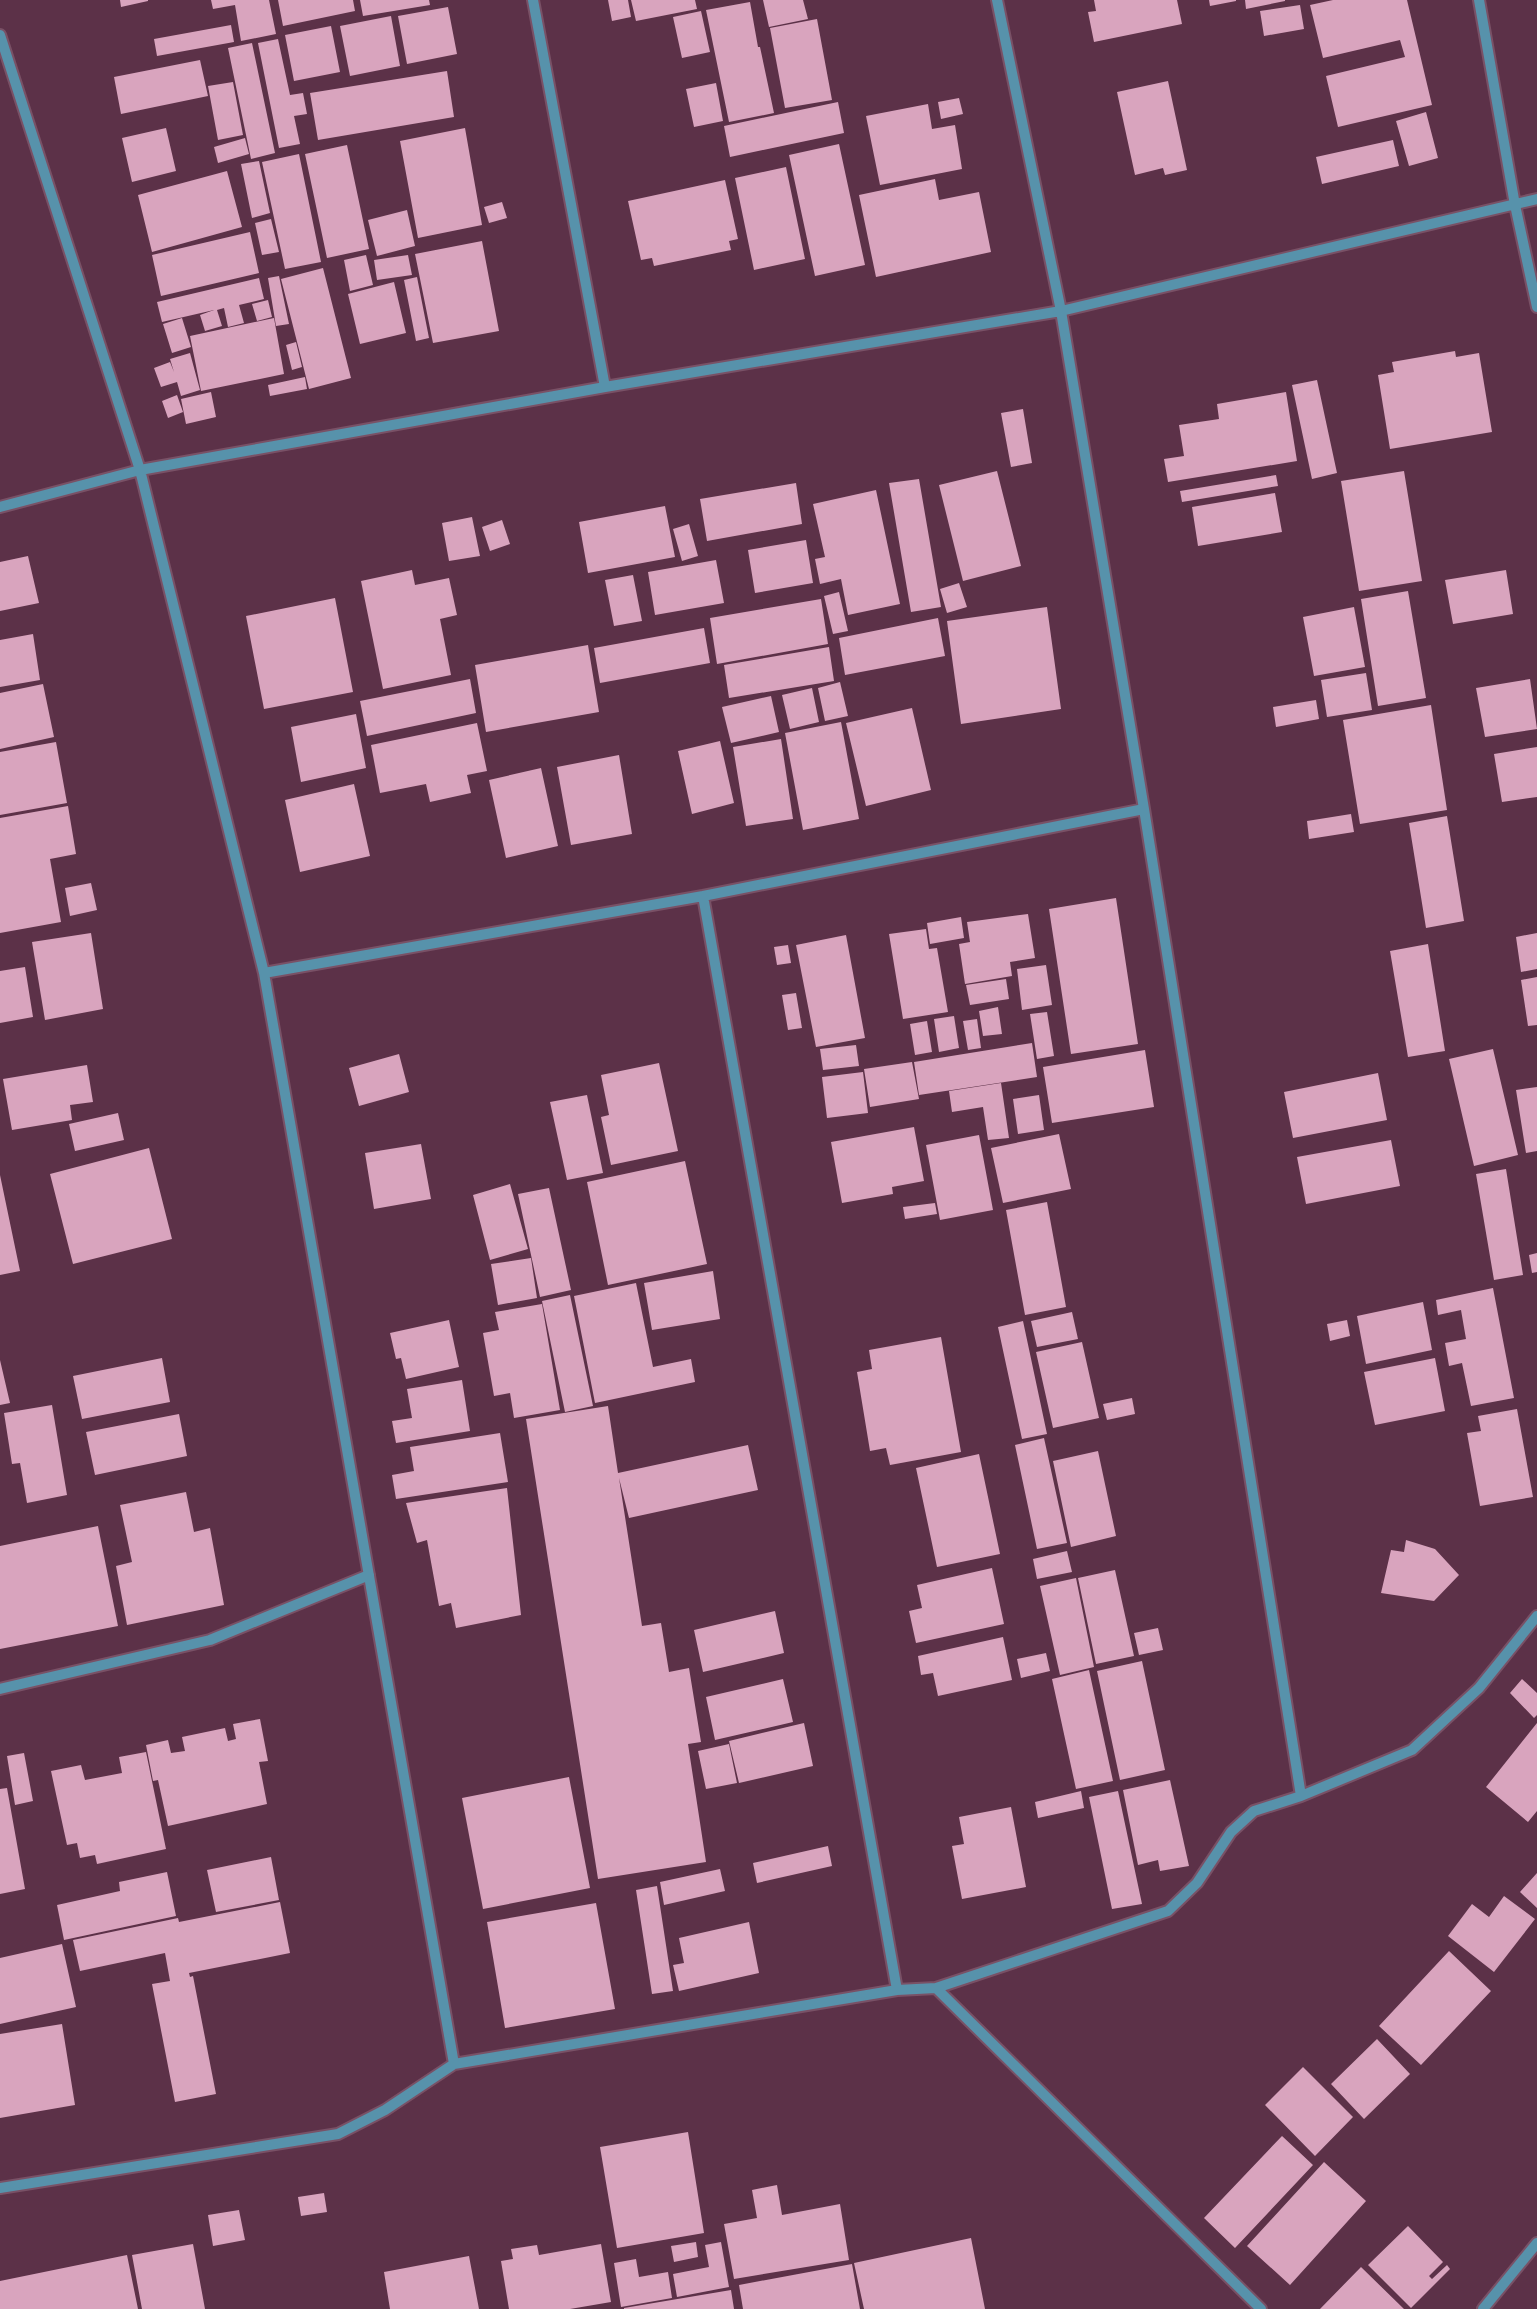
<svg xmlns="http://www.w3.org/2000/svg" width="1537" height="2309" font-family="'Roboto Condensed',sans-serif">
	<rect width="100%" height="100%" fill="#5c3148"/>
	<path fill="#d9a4be" d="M120,0H148V1L121,7Z
		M211,0H269L276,34L241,41L235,5L213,9Z
		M278,0H353L355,11L283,26Z
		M360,0H429L430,5L363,16Z
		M608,0H628L631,17L612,21Z
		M631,0H695L697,9L636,21Z
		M763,0H803L808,19L769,27Z
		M1094,0H1177L1182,24L1094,42L1088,12L1096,11Z
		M1209,0H1236V1L1210,6Z
		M1245,0H1285V1L1246,9Z
		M1333,0H1407L1432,105L1338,127L1326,76L1405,57L1400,40L1323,58L1310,5Z
		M750,2L758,47H760L774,113L729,122L706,10Z
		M1300,5L1304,29L1264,36L1260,11Z
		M448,7L457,54L407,64L398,16Z
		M701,11L710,52L682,58L673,17Z
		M391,16L400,66L350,76L340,26Z
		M817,19L832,100L785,108L770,28Z
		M231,25L234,42L157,56L154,39Z
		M331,26L340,72L294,81L285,35Z
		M278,39L290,95L303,93L307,114L294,116L300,144L279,148L258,43Z
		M252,43L275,153L251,159L228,48Z
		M200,60L208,96L121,114L114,77Z
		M447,71L454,117L318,140L310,93Z
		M1168,81L1187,170L1165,175L1163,168L1135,175L1117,92Z
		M233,82L243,135L218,140L208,86Z
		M716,83L723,121L694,127L686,89Z
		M959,98L963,114L941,119L938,102Z
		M838,102L844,133L730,157L724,126Z
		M928,104L932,129L955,125L962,169L880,185L866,116Z
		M1426,112L1438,158L1409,166L1396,121Z
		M166,128L176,171L132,182L122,138Z
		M465,128L482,225L418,238L400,141Z
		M245,138L249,154L218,163L214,147Z
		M1393,140L1399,166L1322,184L1316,157Z
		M839,144L865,265L815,276L789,155Z
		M347,145L369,249L327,258L305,154Z
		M299,154L321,262L285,269L262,162Z
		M259,161L270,213L252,218L241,164Z
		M786,167L805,259L754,270L735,178Z
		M227,171L242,227L152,252L138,195Z
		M935,179L939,200L979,192L991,252L876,277L859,195Z
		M725,180L738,239L729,241L731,250L654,266L652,258L641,260L628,201Z
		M502,202L507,218L489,223L484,207Z
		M407,210L415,246L377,256L368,220Z
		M271,219L279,252L262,255L255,223Z
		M250,232L259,273L161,296L152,255Z
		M482,241L499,331L433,343L415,254Z
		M366,255L373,285L350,291L344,260Z
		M408,255L412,275L377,280L374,260Z
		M323,268L351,378L309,389L281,279Z
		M279,276L289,324L276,326L268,278Z
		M417,277L429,338L416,341L404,280Z
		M259,278L264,299L239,305L244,323L228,327L224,308L217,310L222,326L205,331L200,315L214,310L162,322L157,302Z
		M394,282L406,333L360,344L348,294Z
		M268,300L272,317L257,321L252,304Z
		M182,318L191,347L172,353L163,324Z
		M274,318L284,374L201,391L190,336Z
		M296,342L302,367L292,370L286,345Z
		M1455,351L1456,357L1479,353L1492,432L1390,449L1378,375L1394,372L1392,362Z
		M190,353L200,390L181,396L177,382L161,387L154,368L170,362L174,372L170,359Z
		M305,377L307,389L270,396L268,385Z
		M1317,380L1337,473L1312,479L1292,385Z
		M211,392L216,417L186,424L181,399Z
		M1286,392L1297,461L1168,482L1164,459L1184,456L1179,425L1219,419L1217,404Z
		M177,395L183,412L168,418L162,401Z
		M1023,409L1032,463L1011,467L1001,413Z
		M997,471L1021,566L963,581L939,485Z
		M1404,471L1422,581L1359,591L1341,481Z
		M1276,475L1278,486L1182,502L1180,491Z
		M919,479L941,607L911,612L889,483Z
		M796,483L802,524L707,541L700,499Z
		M876,490L900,604L848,615L841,579L820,584L815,559L825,557L813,504Z
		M1275,493L1282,532L1198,546L1192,507Z
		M665,506L675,557L588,573L579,522Z
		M472,517L480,556L449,561L442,523Z
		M502,520L510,544L490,551L482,527Z
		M689,524L698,556L682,561L673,529Z
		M806,540L813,583L755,593L748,550Z
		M28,556L39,603L0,611V562Z
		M716,560L724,603L655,615L648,572Z
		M412,570L415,585L449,578L457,615L440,619L451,675L383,689L361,581Z
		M1506,570L1513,614L1453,624L1445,580Z
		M633,575L642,621L614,626L605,580Z
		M959,583L967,607L947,613L940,589Z
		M1408,591L1426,698L1378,706L1361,599Z
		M839,592L848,631L833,634L824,596Z
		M335,598L353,692L264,709L246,616Z
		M821,599L828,644L717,664L710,618Z
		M1047,607L1061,709L961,724L947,621Z
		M1354,607L1365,667L1314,676L1303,617Z
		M938,618L945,656L845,675L839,638Z
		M704,628L710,663L600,683L594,648Z
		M33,634L40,680L0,687V640Z
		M588,645L599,712L486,732L475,665Z
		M829,647L834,681L729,698L724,665Z
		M1366,673L1372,710L1327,717L1321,680Z
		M470,679L476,713L367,736L360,701Z
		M1530,679L1537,729L1485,737L1476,688Z
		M840,682L848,716L825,721L818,688Z
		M43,684L54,737L0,749V693Z
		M812,688L819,722L790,729L782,695Z
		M771,696L779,732L731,743L722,707Z
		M1316,700L1319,719L1276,727L1273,707Z
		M1431,705L1447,810L1360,824L1343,720Z
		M912,708L931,790L866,806L846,723Z
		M356,714L366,768L301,782L291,727Z
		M841,722L859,819L803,830L785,733Z
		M477,723L487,771L467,775L471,793L430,802L426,784L380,793L371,745Z
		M781,739L793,819L746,826L733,747Z
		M720,741L734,803L692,814L678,751Z
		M56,742L67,803L0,815V752Z
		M1537,747V797L1502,802L1494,754Z
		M619,755L632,834L571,845L557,767Z
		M541,768L558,846L506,858L489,780Z
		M354,784L370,856L300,872L285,800Z
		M68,806L76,854L50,859L61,922L0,933V818Z
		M1351,814L1354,832L1309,839L1307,821Z
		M1447,816L1464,921L1426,928L1409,823Z
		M91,883L97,910L70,916L65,888Z
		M1116,898L1138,1044L1071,1054L1049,909Z
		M1028,914L1035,958L1010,962L1012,976L965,984L959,944L970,942L967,922Z
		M961,917L964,938L930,944L927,923Z
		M926,929L929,949L937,948L948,1012L903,1019L889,934Z
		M91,933L103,1009L45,1020L32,942Z
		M1537,933V969L1521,972L1516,937Z
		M846,935L865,1038L816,1047L796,945Z
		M1428,944L1445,1051L1408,1057L1390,951Z
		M788,945L791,963L777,965L774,947Z
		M1046,965L1052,1005L1022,1010L1017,969Z
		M25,967L33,1017L0,1023V971Z
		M1537,977V1025L1528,1026L1521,980Z
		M1006,979L1009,999L970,1005L966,985Z
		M796,993L802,1028L788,1030L782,995Z
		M998,1007L1002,1034L983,1036L979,1011Z
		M1047,1012L1054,1056L1037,1059L1030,1014Z
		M954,1016L959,1048L939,1052L934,1019Z
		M977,1019L981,1048L968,1050L963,1021Z
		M927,1021L932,1052L915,1055L910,1024Z
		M1032,1043L1037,1077L919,1095L914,1062Z
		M856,1045L859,1066L823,1070L820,1049Z
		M1493,1049L1518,1155L1474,1166L1449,1059Z
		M1145,1050L1154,1107L1052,1123L1043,1067Z
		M399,1054L409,1092L359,1106L349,1068Z
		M912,1062L919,1099L870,1107L864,1069Z
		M659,1063L678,1151L611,1165L601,1117L609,1115L601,1075Z
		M87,1065L93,1102L70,1105L72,1120L12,1130L3,1079Z
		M863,1072L868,1113L827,1118L822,1077Z
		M1378,1073L1387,1120L1293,1138L1284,1092Z
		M1001,1083L1009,1138L988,1140L983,1107L952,1112L949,1091Z
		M1537,1087V1151L1526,1153L1516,1090Z
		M587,1095L603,1173L567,1180L550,1102Z
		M1039,1095L1044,1130L1018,1134L1013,1099Z
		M118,1113L124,1140L75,1151L69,1124Z
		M914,1127L924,1181L892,1187L893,1194L842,1203L831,1142Z
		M1059,1134L1071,1189L1003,1203L991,1148Z
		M979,1135L993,1210L940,1220L926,1145Z
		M1391,1140L1400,1186L1306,1204L1297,1157Z
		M421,1144L431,1199L374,1209L365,1153Z
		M149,1148L172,1239L73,1264L50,1174Z
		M685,1161L707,1264L608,1285L587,1182Z
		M1506,1169L1523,1275L1494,1280L1476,1174Z
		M0,1175L20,1271L0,1275Z
		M510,1184L528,1249L490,1260L473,1195Z
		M549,1188L571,1290L540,1297L518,1194Z
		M1047,1202L1066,1307L1025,1315L1006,1210Z
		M935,1203L937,1214L905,1219L903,1207Z
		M1537,1253V1272L1532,1273L1529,1255Z
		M531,1258L537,1298L498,1305L491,1264Z
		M713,1271L720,1319L652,1330L644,1283Z
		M636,1283L653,1367L691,1359L695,1382L595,1403L574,1296Z
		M1493,1288L1514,1398L1471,1406L1462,1363L1449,1366L1445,1343L1466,1339L1461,1310L1438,1315L1436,1300Z
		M570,1295L593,1406L565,1412L542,1301Z
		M1423,1302L1432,1350L1366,1364L1357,1316Z
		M542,1304L560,1410L514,1418L510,1393L494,1396L483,1333L499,1330L495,1312Z
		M1072,1312L1078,1339L1037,1347L1031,1321Z
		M449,1320L459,1367L406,1379L401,1358L396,1359L390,1333Z
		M1347,1320L1350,1336L1330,1341L1327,1324Z
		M1023,1321L1047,1434L1022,1439L998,1327Z
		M941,1337L961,1452L890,1465L886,1448L870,1451L857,1372L872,1369L869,1350Z
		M1082,1342L1099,1418L1053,1428L1036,1352Z
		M162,1358L170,1402L82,1419L73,1376Z
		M1435,1358L1445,1411L1375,1425L1364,1372Z
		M0,1360L10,1403L0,1405Z
		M462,1380L470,1431L396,1443L392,1421L412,1418L407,1389Z
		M1132,1398L1135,1414L1107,1420L1103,1404Z
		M52,1405L67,1495L27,1503L20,1463L12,1464L4,1413Z
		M608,1406L618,1473L748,1445L758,1490L629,1518L619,1478L642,1626L661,1623L669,1672L689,1668L701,1742L688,1744L706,1862L598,1879L526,1419Z
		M1517,1409L1533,1497L1480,1506L1467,1433L1481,1431L1478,1416Z
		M179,1414L187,1456L95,1475L86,1432Z
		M500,1433L508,1482L396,1499L392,1475L414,1471L410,1447Z
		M1044,1438L1067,1543L1037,1549L1015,1445Z
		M1098,1451L1116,1536L1071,1547L1053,1461Z
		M979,1454L1000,1554L937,1567L916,1468Z
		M507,1488L521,1615L456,1628L451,1603L439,1606L427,1540L417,1543L406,1503Z
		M186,1492L194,1532L210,1528L224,1605L127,1625L116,1566L132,1562L120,1505Z
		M98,1526L118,1626L0,1649V1546Z
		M1406,1540L1435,1549L1459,1575L1434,1601L1381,1593L1391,1550L1404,1552Z
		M1067,1551L1072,1572L1037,1579L1033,1559Z
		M992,1568L1004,1624L916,1643L909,1611L922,1608L917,1585Z
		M1115,1570L1134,1656L1096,1664L1078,1578Z
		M1076,1578L1094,1667L1060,1675L1040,1586Z
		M775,1611L784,1653L703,1672L694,1630Z
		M1158,1628L1163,1650L1139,1655L1134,1633Z
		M1003,1637L1012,1680L938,1696L933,1673L921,1675L918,1656Z
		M1046,1653L1050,1671L1021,1678L1017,1659Z
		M1142,1661L1165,1770L1120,1780L1097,1671Z
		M1089,1670L1113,1781L1076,1789L1052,1679Z
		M783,1679L793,1722L715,1740L706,1697Z
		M1522,1679L1537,1693V1715L1534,1718L1510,1693Z
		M260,1719L268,1761L259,1762L267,1804L168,1826L158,1780L153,1781L146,1745L168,1740L171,1753L185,1751L182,1737L225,1728L228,1741L236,1739L233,1724Z
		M804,1723L813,1766L739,1783L729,1741Z
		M1537,1723V1811L1528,1822L1486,1787Z
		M729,1744L737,1783L706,1789L698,1751Z
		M146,1752L166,1849L97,1864L95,1855L80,1858L77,1843L67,1845L51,1771L81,1765L85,1780L122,1773L119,1757Z
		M24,1753L33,1801L15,1805L7,1756Z
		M569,1777L590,1888L483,1909L462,1798Z
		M1170,1780L1189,1866L1160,1871L1158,1860L1138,1865L1123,1790Z
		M7,1788L25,1889L0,1894V1789Z
		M1081,1791L1084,1808L1038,1818L1035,1802Z
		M1118,1791L1142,1904L1112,1909L1089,1797Z
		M1011,1807L1026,1887L962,1899L952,1846L964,1844L959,1817Z
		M828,1846L832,1866L757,1883L753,1863Z
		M271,1857L279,1900L216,1912L207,1870Z
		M720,1869L725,1891L664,1905L660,1882Z
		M167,1872L176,1916L64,1940L57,1905L120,1891L119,1882Z
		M1537,1873V1908L1520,1892Z
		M657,1886L673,1991L652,1994L636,1890Z
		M1504,1896L1535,1919L1494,1972L1448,1936L1472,1904L1489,1917Z
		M280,1902L290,1953L189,1973L190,1977L193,1976L216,2094L175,2102L152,1984L170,1981L165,1953L80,1971L73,1940L178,1918L179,1922Z
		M596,1903L615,2009L505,2028L487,1922Z
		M749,1922L759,1973L679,1991L673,1965L684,1963L679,1938Z
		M62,1944L76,2007L0,2024V1958Z
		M1449,1951L1491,1991L1421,2065L1379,2026Z
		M62,2024L75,2105L0,2118V2034Z
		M1377,2039L1410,2074L1364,2119L1331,2084Z
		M1303,2067L1353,2117L1315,2156L1265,2105Z
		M688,2132L704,2233L617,2248L600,2147Z
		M1282,2136L1313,2165L1235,2248L1204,2218Z
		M1324,2162L1366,2201L1290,2285L1247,2246Z
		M777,2185L782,2215L840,2204L849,2260L734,2279L724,2224L757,2218L752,2190Z
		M324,2193L327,2212L301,2216L298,2197Z
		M239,2210L245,2240L213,2246L208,2215Z
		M1408,2226L1443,2262L1429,2276L1432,2279L1447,2265L1450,2269L1411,2308L1368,2265Z
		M971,2238L985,2309H864L854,2263Z
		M696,2242L698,2257L674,2262L671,2246Z
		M721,2242L729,2287L677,2297L673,2274L709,2267L705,2245Z
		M193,2244L205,2309H142L132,2255Z
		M601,2244L611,2302L570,2309H509L501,2261L513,2259L511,2249L537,2245L539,2255Z
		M127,2255L138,2309H0V2281Z
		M469,2256L479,2309H390L384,2272Z
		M636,2259L639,2277L668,2272L672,2298L621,2307L614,2263Z
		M852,2264L860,2309H743L739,2285Z
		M1361,2267L1404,2309H1320Z
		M731,2290L734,2309H624V2308Z"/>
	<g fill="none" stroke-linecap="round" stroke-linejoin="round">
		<defs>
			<path id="minor" d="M533,0L605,387
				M997,0L1061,311L1144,809L1301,1796
				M1479,0L1515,205L1537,307
				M0,35L140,470L264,973L454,2064
				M0,507L140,470L605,387L1061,311L1537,199
				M703,896L897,1990
				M264,973L703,896L1144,809
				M0,1689L210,1640L369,1575
				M936,1988L1261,2309
				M0,2188L338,2134L385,2110L454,2064L897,1990L936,1988L1168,1911L1197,1883L1231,1832L1254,1811L1301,1796L1412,1750L1479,1688L1537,1616
				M1483,2309L1537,2243"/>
		</defs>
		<use href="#minor" stroke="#795166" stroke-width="14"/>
		<use href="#minor" stroke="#5792ab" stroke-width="10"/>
	</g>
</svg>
